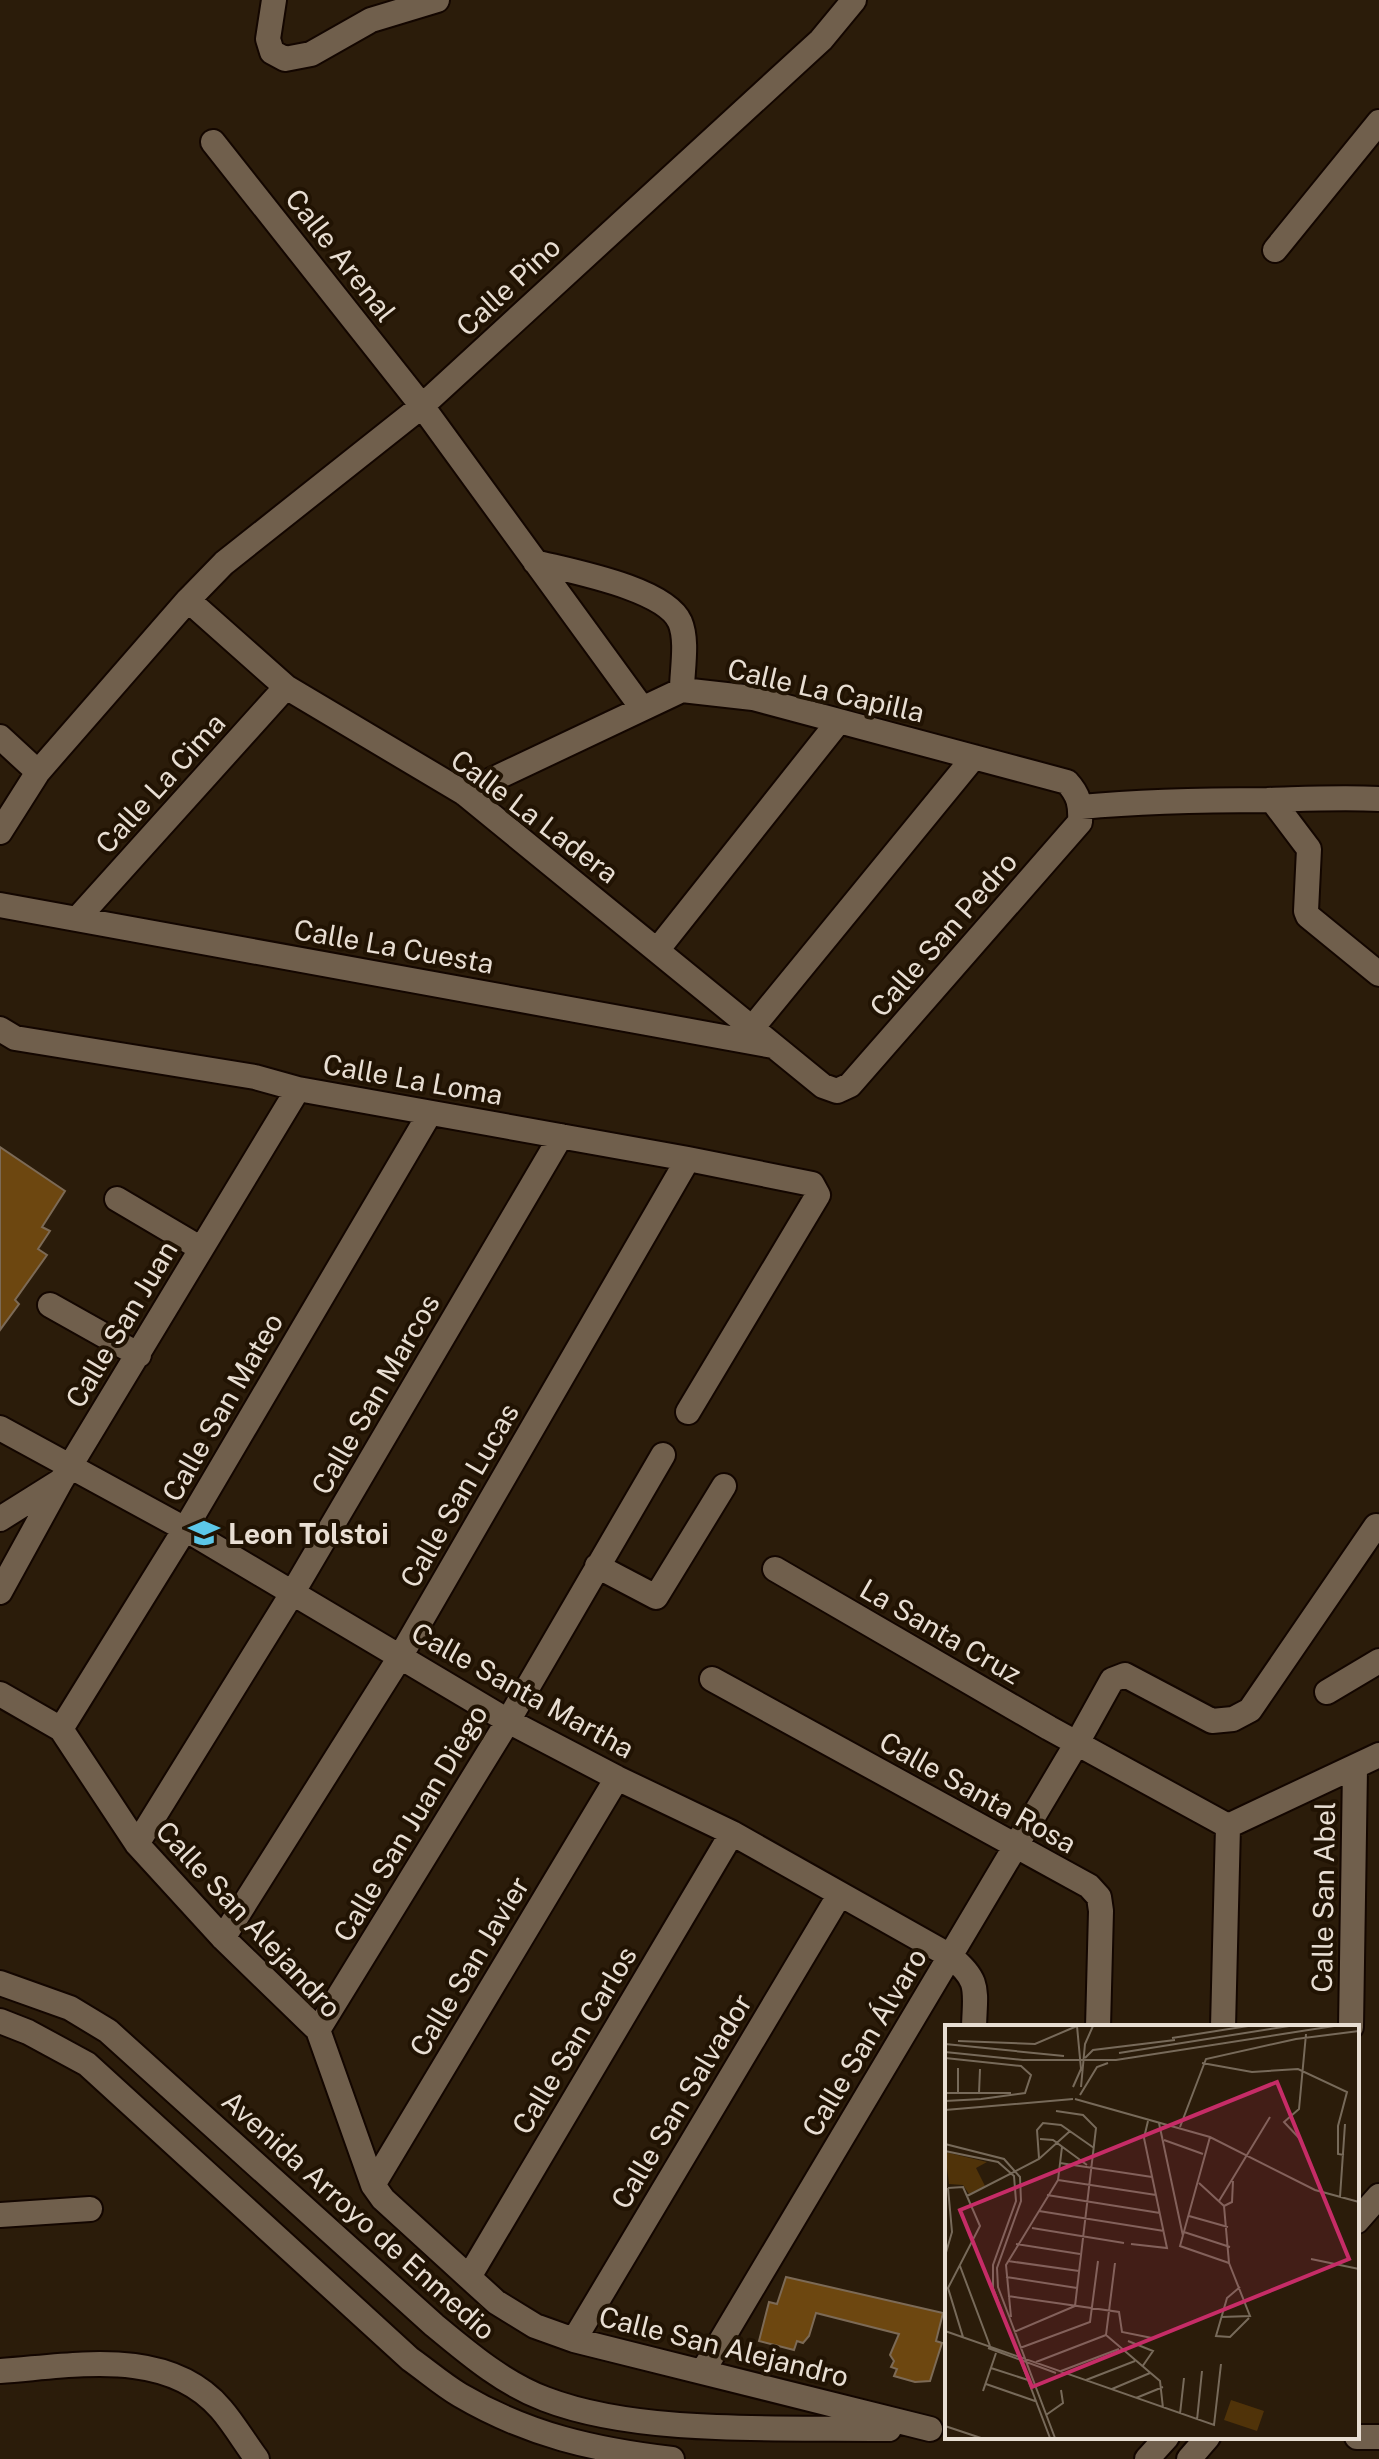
<svg xmlns="http://www.w3.org/2000/svg" width="1379" height="2459" font-family="'Public Sans',sans-serif">
	<rect width="100%" height="100%" fill="#2b1c0a"/>
	<path fill="#6d4710" stroke="#7c6a56" stroke-width="2" d="M0,1147L65,1191L42,1227L50,1231L38,1249L47,1255L15,1300L19,1304L0,1330Z
		M786,2277L943,2313L936,2341L942,2343L930,2381L915,2382L894,2376L897,2369L891,2367L894,2361L890,2355L899,2334L816,2313L809,2336L803,2343L797,2341L794,2350L759,2341L769,2302L777,2304Z"/>
	<g fill="none" stroke-linecap="round" stroke-linejoin="round">
		<defs>
			<path id="minor" d="M274,0L268,39L272,52L285,59L311,54L371,20L437,0
				M213,142L422,406L642,708
				M1275,250L1379,122
				M535,562C570,571 665,588 680,622C688,641 682,670 682,690
				M188,600L286,687L464,793L823,1086L837,1091L850,1085L1080,822C1081,805 1079,795 1067,782L753,698L682,690L464,793
				M0,737L38,772
				M1272,800L1309,849L1306,911L1308,916L1379,974
				M1081,807C1144,801 1205,800 1267,800C1305,799 1341,797 1379,799
				M0,832L38,772L188,600L224,563L422,406L821,40L854,0
				M0,905L773,1046
				M77,919L286,687
				M658,949L839,721
				M753,1027L974,757
				M0,1029L15,1038L255,1077L298,1089L688,1159L812,1184L818,1195L688,1412
				M117,1199L200,1248
				M50,1305L139,1355
				M0,1428L185,1529L508,1721L617,1778L732,1833L950,1956C981,1981 975,1990 974,2027
				M0,1519L59,1482
				M597,1566L656,1597L724,1486
				M775,1569L1049,1728L1228,1826
				M0,1592L61,1481L298,1089
				M712,1679L1089,1886L1099,1897L1101,1911L1098,2027
				M1327,1692L1379,1661
				M0,1694L61,1729L137,1844L223,1938L318,2030L373,2185L383,2199L496,2302L535,2326L574,2340L930,2429
				M61,1729L185,1529L430,1113
				M1228,1826L1379,1755
				M137,1844L293,1592L561,1136
				M223,1938L400,1657L688,1159
				M0,1983L70,2008L108,2031L434,2325C469,2354 503,2383 545,2399C641,2436 785,2427 889,2429
				M0,2021L28,2032L87,2064L410,2359C427,2371 443,2385 460,2395C528,2435 595,2450 672,2459
				M1223,2027L1228,1826
				M1351,2027L1355,1768
				M318,2030L508,1721L663,1455
				M373,2185L617,1778
				M0,2215L90,2209
				M1357,2221L1379,2196
				M469,2277L732,1833
				M574,2340L840,1894
				M0,2371C73,2366 167,2346 221,2409C234,2424 245,2443 257,2459
				M703,2371L1077,1743L1112,1680L1125,1675L1212,1721L1233,1719L1250,1710L1376,1526
				M1357,2437H1379
				M1147,2459L1167,2437
				M1189,2459L1208,2437"/>
		</defs>
		<use href="#minor" stroke="#130600" stroke-width="28"/>
		<use href="#minor" stroke="#705f4c" stroke-width="24"/>
	</g>
	<defs>
		<symbol id="school-bare" viewBox="-9 -9 18 18"><path d="M0-5L7-2L0 1L-7-2ZM-4 1L0 2.5L4 1V4Q0 6-4 4Z" fill="#5cc7e8" stroke="#211303" stroke-width="2.5" paint-order="stroke"/></symbol>
	</defs>
	<g fill-rule="evenodd">
		<use href="#school-bare" x="182" y="1511" width="44" height="44"/>
	</g>
	<g text-anchor="middle" dominant-baseline="central" stroke-width="8" stroke-linejoin="round" paint-order="stroke">
		<g font-size="28" fill="#e8ded3" stroke="#211303">
			<text transform="translate(341 255) rotate(52)">Calle Arenal</text>
			<text transform="translate(508 286) rotate(-43)">Calle Pino</text>
			<text transform="translate(826 690) rotate(13)">Calle La Capilla</text>
			<text transform="translate(160 783) rotate(-48)">Calle La Cima</text>
			<text transform="translate(535 816) rotate(37)">Calle La Ladera</text>
			<text transform="translate(943 934) rotate(-49)">Calle San Pedro</text>
			<text transform="translate(394 946) rotate(10)">Calle La Cuesta</text>
			<text transform="translate(413 1079) rotate(10)">Calle La Loma</text>
			<text transform="translate(121 1324) rotate(-59)">Calle San Juan</text>
			<text transform="translate(375 1394) rotate(-60)">Calle San Marcos</text>
			<text transform="translate(222 1407) rotate(-60)">Calle San Mateo</text>
			<text transform="translate(459 1495) rotate(-60)">Calle San Lucas</text>
			<text transform="translate(941 1631) rotate(30)">La Santa Cruz</text>
			<text transform="translate(523 1690) rotate(29)">Calle Santa Martha</text>
			<text transform="translate(978 1792) rotate(29)">Calle Santa Rosa</text>
			<text transform="translate(410 1823) rotate(-59)">Calle San Juan Diego</text>
			<text transform="translate(1323 1897) rotate(-89)">Calle San Abel</text>
			<text transform="translate(249 1919) rotate(47)">Calle San Alejandro</text>
			<text transform="translate(469 1966) rotate(-59)">Calle San Javier</text>
			<text transform="translate(574 2040) rotate(-59)">Calle San Carlos</text>
			<text transform="translate(864 2042) rotate(-59)">Calle San Álvaro</text>
			<text transform="translate(681 2101) rotate(-59)">Calle San Salvador</text>
			<text transform="translate(359 2215) rotate(42)">Avenida Arroyo de Enmedio</text>
			<text transform="translate(724 2346) rotate(14)">Calle San Alejandro</text>
		</g>
		<g font-size="28" font-weight="bold" fill="#e8ded3" stroke="#211303" text-anchor="start">
			<text x="228" y="1533">Leon Tolstoi</text>
		</g>
	</g>
	<g transform="translate(945 2025)">
		<rect width="414" height="414" fill="#2b1c0a"/>
		<path d="M0,127L42,137L31,143L40,161L24,169L18,160L4,159ZM286,375L319,386L312,406L279,395Z" fill="#503309"/>
		<path fill="none" stroke="#776a5a" stroke-width="2" d="M227,13L303,1M13,16L90,19L132,1M0,19L119,31M0,27L78,35H171L389,1M174,28L344,1M0,33L76,41L86,50L80,68L36,74M140,33L148,25L230,15M257,38L307,47L353,44L402,67L393,101V129L399,130M128,62L136,44L132,1M136,62L140,19L148,1M0,68H66M13,68V43M34,68L35,44M135,70L152,42L163,38M130,74L265,112L370,165L414,177M0,76L37,74M0,85L128,74M214,98L238,211M235,102L261,34L351,14L414,6M265,112L235,221L284,238M95,114L108,115L142,140M355,114L339,97L354,84L361,9M219,115L258,129M0,119L59,134L75,152L76,176L52,243L53,262L110,413M0,126L53,137L69,151L71,176L48,240V263L105,413M94,133L92,105L98,98L116,100L149,123M115,138L207,152M113,155L211,170M254,158L279,181L284,238M3,163L18,162L35,201L3,263L18,312M102,170L215,188M22,171L94,134L125,106M395,172L400,99M274,176L325,92M279,181L287,177L288,156M94,186L219,206M244,191L283,202M87,203L179,218M239,207L285,222M71,219L135,229M186,219L222,223L199,113L203,96M0,231L7,207L3,163M366,234L414,244M63,236L134,246M15,241L45,321M61,252L132,263M295,262L282,273L271,311L285,312L304,293M63,271L174,287L177,307L207,313M66,292L61,240L113,155L117,122M276,292L305,291L284,238M0,306L269,400L276,339M69,307L130,281L151,103L138,90L111,86M161,310L215,356L218,383M161,310L170,238M183,316L208,326L197,342M43,323L111,348M75,323L145,297L153,236M91,337L161,310M46,343L83,355M116,346L174,324M141,355L190,336M41,359L90,376M167,364L205,348M38,366L51,328M191,373L218,362M235,389L239,353M101,390L118,378L116,365M252,395L257,346M0,401L36,413"/>
		<path fill="#c62c67" fill-opacity="0.15" stroke="#c62c67" stroke-width="4" d="M332,57L404,234L87,362L15,185Z"/>
		<rect width="414" height="414" fill="none" stroke="#e8ded3" stroke-width="4"/>
	</g>
</svg>
